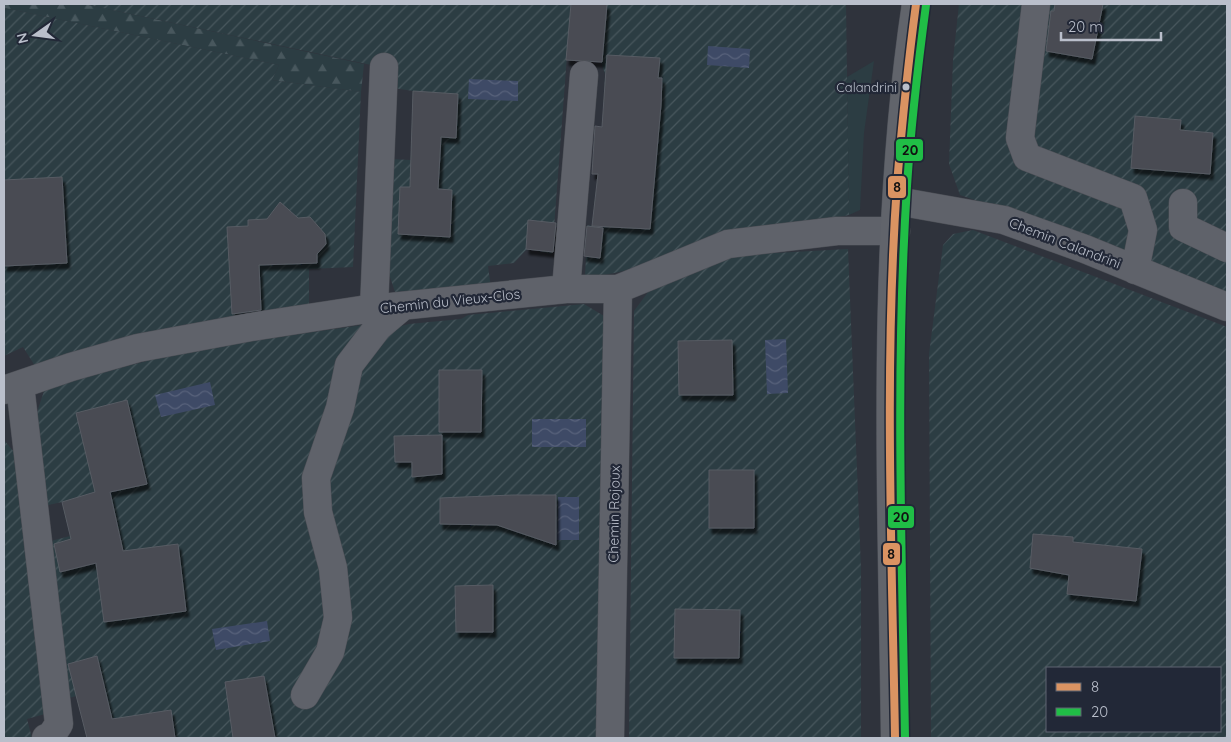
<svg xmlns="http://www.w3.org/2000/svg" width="1231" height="742" font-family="Quicksand,sans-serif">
	<defs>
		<pattern id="forest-firs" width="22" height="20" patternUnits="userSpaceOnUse" patternTransform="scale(1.25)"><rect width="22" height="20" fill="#2c3d43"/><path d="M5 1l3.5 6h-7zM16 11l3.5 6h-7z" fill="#48575d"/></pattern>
		<pattern id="garden-furrows" width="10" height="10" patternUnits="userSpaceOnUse" patternTransform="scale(1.25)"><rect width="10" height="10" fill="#2c3d43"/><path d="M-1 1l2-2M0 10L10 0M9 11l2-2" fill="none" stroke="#48575d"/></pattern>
		<pattern id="water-waves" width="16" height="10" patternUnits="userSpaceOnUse" patternTransform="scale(1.25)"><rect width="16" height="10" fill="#3e4a66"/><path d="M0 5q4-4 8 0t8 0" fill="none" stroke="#58627b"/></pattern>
		<filter id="shadow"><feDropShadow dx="3" dy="5.5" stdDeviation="1" flood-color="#0009"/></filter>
	</defs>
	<rect width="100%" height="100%" fill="#2f333c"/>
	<path fill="#2c3d43" d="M874,61L864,133L860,210L849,215L847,77Z"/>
	<path fill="url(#forest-firs)" d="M4,4H84L364,64L361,92L272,80L279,65L4,8Z"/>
	<path fill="url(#garden-furrows)" fill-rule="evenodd" d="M84,4H846L849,215C762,233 677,262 589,278L585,275L588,225L593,226L595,199L652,203L661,105L604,101L605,74L601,62L603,31L569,29L552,254L527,249L514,263L488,266L491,288L396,295L385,262L390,159L411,160L413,91L393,88L376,66Z
		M959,4H1227V292L1100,242L960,195L949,164L953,60Z
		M4,8L279,65L272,80L361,92L353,267L309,269V311L35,366L23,347L4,356Z
		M973,230L1227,327V738H931L929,354L943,245L953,234ZM1047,668H1220V731H1047Z
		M848,249L861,568V738H629L634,311L651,288L719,256Z
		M584,304L604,316L598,738H79L100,735L92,692L65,699L47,542L70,536L62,502L44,506L34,421L45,388L188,350L369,324L386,330L409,324L461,319L468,315Z
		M4,440L15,453L45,714L27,719L32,738H4Z"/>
	<path fill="url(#water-waves)" d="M708,46L750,49L749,68L707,65Z
		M469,79L518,81V101L468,99Z
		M786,339L788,393L767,394L765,340Z
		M210,382L215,405L161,417L155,395Z
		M532,419H586V447H532Z
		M558,497H579V540H557Z
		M267,621L270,641L216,650L212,629Z"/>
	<path fill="#484b52" stroke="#575b63" filter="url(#shadow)" d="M571,4H607L602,62L566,60Z
		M1055,4H1103L1092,59L1046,51L1051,11H1054Z
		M607,55L660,58L658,78H662L661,105L650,229L592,226L598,174H592L595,126L602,127Z
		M413,91L458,94L456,138L441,137L438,189L452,190L450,237L398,234L400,187H410Z
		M1135,116L1181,120L1180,130L1213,133L1210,174L1131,168Z
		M62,177L67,263L4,266V180Z
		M280,202L298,218L310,217L325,234L326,244L317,254V263L259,265L261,310L232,314L227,227L248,226V220L267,219Z
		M528,220L556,223L553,252L526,249Z
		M587,226L603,228L600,258L584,256Z
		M732,340L733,395H679L678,341Z
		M439,370H482L481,432H439Z
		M127,400L147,484L110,492L123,551L178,544L186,611L104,622L96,563L60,572L54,544L71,539L62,502L95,492L76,413Z
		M442,435V474L412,477V462H395L394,436Z
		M709,470H754V528H709Z
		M513,495H556V545L497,525L440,524V498Z
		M1033,534L1073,537V542L1142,549L1136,601L1067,594L1069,575L1030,568Z
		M493,585V632H456L455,586Z
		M675,609L740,610L739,658H674Z
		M97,656L112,719L171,710L175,738H87L68,664Z
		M264,676L275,738H233L225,682Z"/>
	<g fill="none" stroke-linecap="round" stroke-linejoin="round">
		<defs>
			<path id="minor" d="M1036,4L1020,138L1027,157L1133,198L1143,230L1135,270
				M897,201L1004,220L1085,249L1227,307
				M1183,203V227L1227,248
				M566,289L584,75
				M374,308L384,67
				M20,385L59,724L51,736L46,738
				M4,390L71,367L138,348L251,327L361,310L566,289H618L728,244L837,231H896
				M305,695L330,652L338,618L333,568L318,512L316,478L340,408L349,365L378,327L403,306
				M610,738L618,289"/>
			<path id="major" d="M895,738C892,496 880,243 916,4"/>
		</defs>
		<use href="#minor" stroke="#4b4e55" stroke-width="29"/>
		<use href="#major" stroke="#4d5058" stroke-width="29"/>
		<use href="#minor" stroke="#5f626a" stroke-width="28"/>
		<use href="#major" stroke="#61646b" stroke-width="28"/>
		<defs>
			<path id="bus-1" d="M895,738C892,554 884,368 897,184C902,124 908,64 916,4"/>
			<path id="bus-2" d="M905,738C902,554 895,369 907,186C911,125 918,65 926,5"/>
		</defs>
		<use href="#bus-1" stroke="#222837" stroke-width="11"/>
		<use href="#bus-2" stroke="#222837" stroke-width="11"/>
		<use href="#bus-1" stroke="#da9362" stroke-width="8"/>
		<use href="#bus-2" stroke="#20be46" stroke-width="8"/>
	</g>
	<circle fill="#babfcb" stroke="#222837" stroke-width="2" cx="906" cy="87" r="4.5"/>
	<g text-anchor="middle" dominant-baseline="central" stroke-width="4.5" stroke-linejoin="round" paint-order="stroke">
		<g font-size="13" fill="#babfcb" stroke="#222837" text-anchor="end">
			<text x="897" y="87">Calandrini</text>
		</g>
		<g font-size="14" fill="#babfcb" stroke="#222837">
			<text transform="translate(1065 243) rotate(21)">Chemin Calandrini</text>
			<text transform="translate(450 301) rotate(-6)">Chemin du Vieux-Clos</text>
			<text transform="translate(614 514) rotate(-89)">Chemin Rojoux</text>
		</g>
	</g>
	<g stroke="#222837" stroke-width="2">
		<rect x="895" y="138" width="29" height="24" rx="5" fill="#20be46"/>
		<rect x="887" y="175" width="20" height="24" rx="5" fill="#da9362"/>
		<rect x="887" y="505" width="28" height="24" rx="5" fill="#20be46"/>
		<rect x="882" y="542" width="19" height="24" rx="5" fill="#da9362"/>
	</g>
	<g font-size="14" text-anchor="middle" font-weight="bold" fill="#111">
		<text x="910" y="155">20</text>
		<text x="897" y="192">8</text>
		<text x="901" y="522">20</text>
		<text x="891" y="559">8</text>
	</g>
	<rect width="1231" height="742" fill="none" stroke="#babfcb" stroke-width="10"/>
	<rect x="1046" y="667" width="175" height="65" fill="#222837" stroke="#5f6472"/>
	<rect x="1056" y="683" width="25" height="8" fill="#da9362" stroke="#5f6472"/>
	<text x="1091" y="692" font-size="15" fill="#babfcb">8</text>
	<rect x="1056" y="708" width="25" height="8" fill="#20be46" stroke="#5f6472"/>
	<text x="1091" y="717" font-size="15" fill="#babfcb">20</text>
	<g transform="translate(35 35) rotate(256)" stroke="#222837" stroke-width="4" paint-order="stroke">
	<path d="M0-4L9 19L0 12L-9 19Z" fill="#babfcb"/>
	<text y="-8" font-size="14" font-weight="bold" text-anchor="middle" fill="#babfcb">N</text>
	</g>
	<path d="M1061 32v8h100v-8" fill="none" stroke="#babfcb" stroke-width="2.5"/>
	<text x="1068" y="32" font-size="15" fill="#babfcb" stroke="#222837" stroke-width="4" paint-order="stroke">20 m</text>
</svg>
